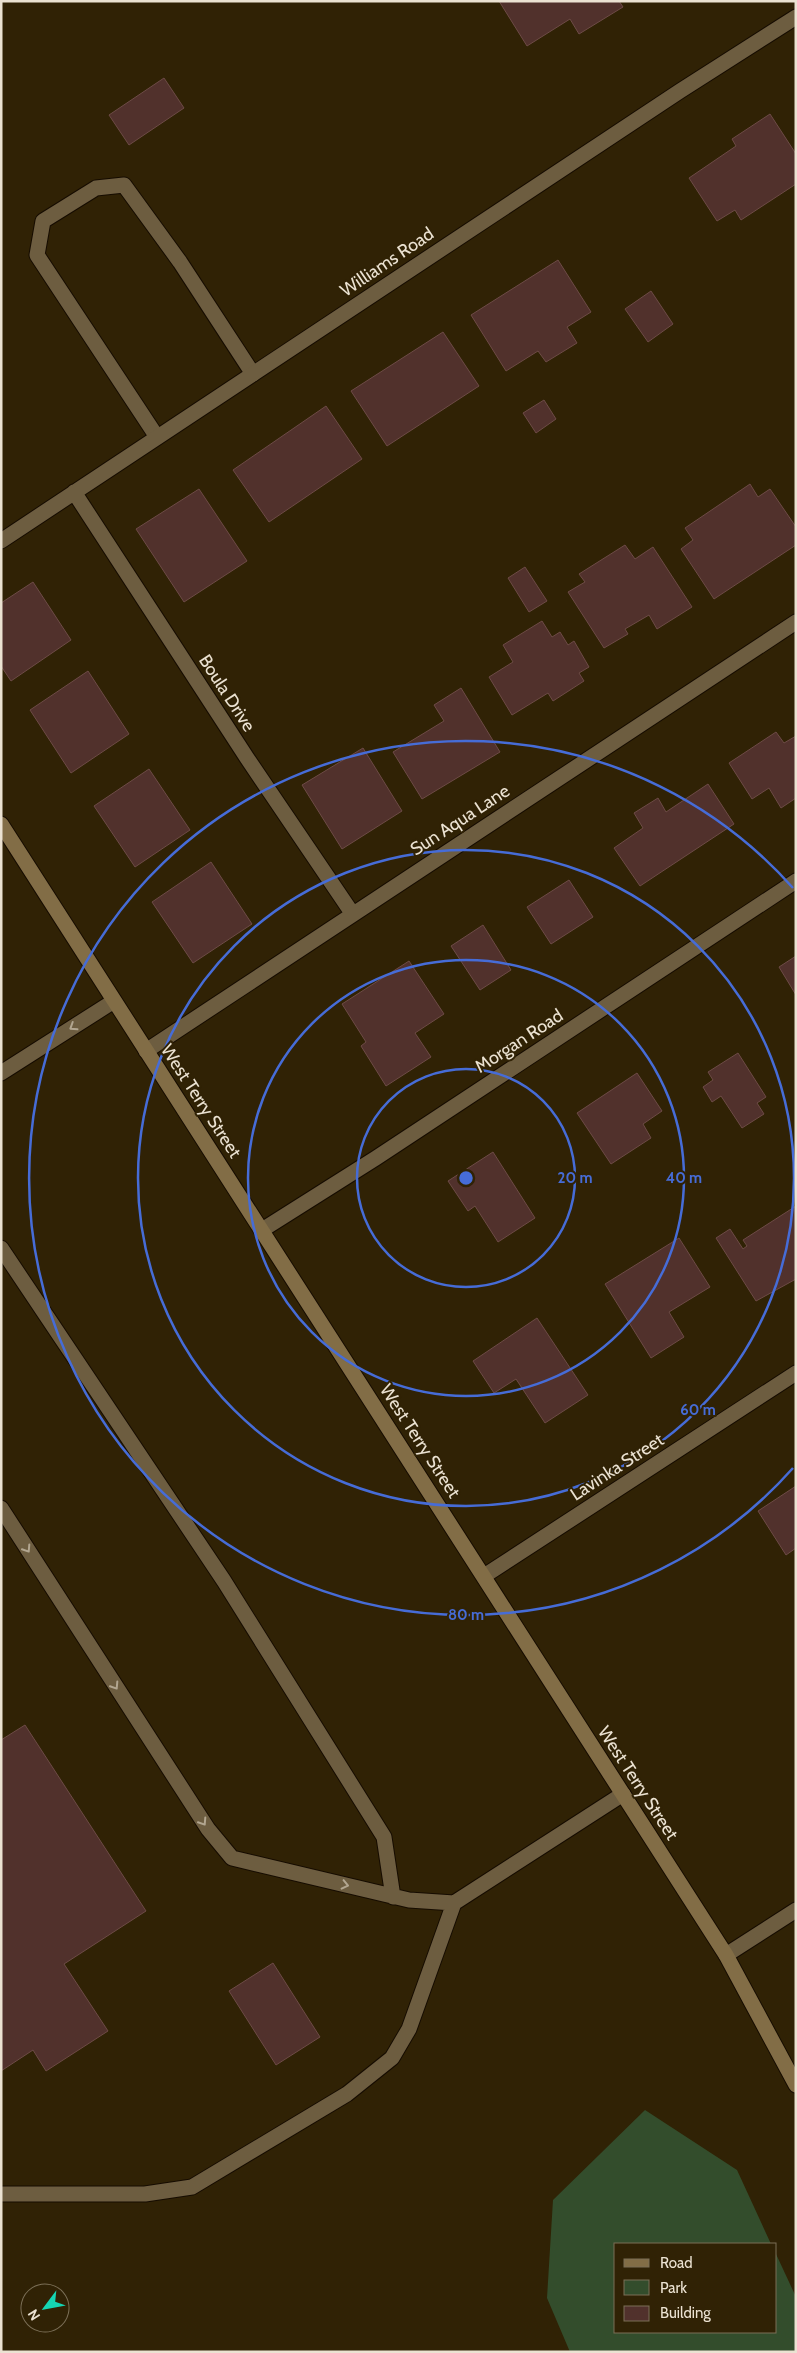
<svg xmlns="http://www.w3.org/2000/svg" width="797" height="2353" font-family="Cabin,sans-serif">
	<rect width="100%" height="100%" fill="#302205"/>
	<path fill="#334d2c" d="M645,2110L737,2170L771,2244H616V2332H776V2254L796,2297V2352H570L547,2298L553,2200Z"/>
	<path fill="#51312c" stroke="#6d4b46" d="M499,1H619L623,7L579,34L570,19L527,46Z
		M164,78L184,108L129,145L109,115Z
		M770,114L796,154V184L741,220L735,210L717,221L689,178L736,146L732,139Z
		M558,260L591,312L567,327L577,343L546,362L538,351L506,371L471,315Z
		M651,291L673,324L648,342L625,309Z
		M443,332L479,386L387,446L351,391Z
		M544,400L556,419L536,433L523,413Z
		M326,406L362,459L269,522L233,470Z
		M750,484L758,497L770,489L796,527V545L714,599L681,549L693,540L685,528Z
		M199,489L247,561L184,602L136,529Z
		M625,545L635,559L653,547L692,607L657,629L649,615L625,629L628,634L604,648L568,592L585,582L579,574Z
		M525,567L547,601L529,612L508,578Z
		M33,582L71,640L11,681L1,666V603Z
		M542,621L552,637L560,632L568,645L574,641L589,667L579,673L584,681L553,701L548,693L512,715L489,677L513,662L503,645Z
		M88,671L129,734L71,773L30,710Z
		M461,688L500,752L422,799L393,752L444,721L434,705Z
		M776,732L784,743L796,736V798L781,808L769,788L752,799L729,763Z
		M363,748L402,811L342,849L302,785Z
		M149,769L190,830L135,867L94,806Z
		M708,784L734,824L640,886L614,848L643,828L634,813L658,798L666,812Z
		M211,862L252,924L193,963L152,902Z
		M569,880L593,917L551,944L527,907Z
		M483,925L511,970L480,990L451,946Z
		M796,956V995L779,967Z
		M409,961L444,1014L415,1033L431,1057L386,1086L361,1046L366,1042L342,1004Z
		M738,1053L766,1097L757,1103L764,1114L742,1128L721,1096L712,1102L703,1087L713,1080L708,1072Z
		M637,1073L662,1111L643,1124L651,1138L611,1164L577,1113Z
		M493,1152L535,1218L498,1242L475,1206L468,1211L448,1181Z
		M796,1206V1279L756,1301L716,1238L730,1229L743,1249L747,1246L743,1240Z
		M679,1238L710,1287L669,1312L684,1337L651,1358L605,1284Z
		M537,1318L588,1395L545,1423L516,1379L494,1393L473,1361Z
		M796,1486V1548L786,1555L758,1511Z
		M25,1725L146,1911L64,1964L108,2031L46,2071L33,2050L1,2071V1740Z
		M273,1963L320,2037L276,2065L229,1991Z"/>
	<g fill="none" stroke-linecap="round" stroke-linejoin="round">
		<defs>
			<path id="lane" d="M157,437L37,255L43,221L96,188L124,185L180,262L253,374
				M1,1073L114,1001
				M1,1248L224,1581L384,1837L393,1897
				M1,1508L208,1829L232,1858L409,1900L454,1903L623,1794
				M1,2194H145L192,2187L347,2094L392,2058L409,2029L454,1903"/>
			<path id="street" d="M74,492L247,758L352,913
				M1,541L680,91L796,17
				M146,1051L796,622
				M262,1230L376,1158L796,881
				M484,1576L796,1373
				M726,1955L796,1910"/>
			<path id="secondary" d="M1,824L726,1955L796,2085"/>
		</defs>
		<use href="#lane" stroke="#160c00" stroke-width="17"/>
		<use href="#street" stroke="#160c00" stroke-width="17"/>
		<use href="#secondary" stroke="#160c00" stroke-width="17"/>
		<use href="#lane" stroke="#6d5d40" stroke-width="15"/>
		<use href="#street" stroke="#6d5d40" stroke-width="15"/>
		<use href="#secondary" stroke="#826d46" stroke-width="15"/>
	</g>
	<defs><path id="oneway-chevron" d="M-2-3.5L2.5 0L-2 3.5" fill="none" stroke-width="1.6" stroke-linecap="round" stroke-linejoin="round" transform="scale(1.25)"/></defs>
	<g stroke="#b2a690">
		<use href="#oneway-chevron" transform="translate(73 1027) rotate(147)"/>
		<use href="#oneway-chevron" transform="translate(27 1549) rotate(57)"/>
		<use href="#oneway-chevron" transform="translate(115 1686) rotate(57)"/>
		<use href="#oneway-chevron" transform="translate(203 1822) rotate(57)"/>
		<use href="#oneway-chevron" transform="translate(345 1885) rotate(13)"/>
	</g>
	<g fill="none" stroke="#466cd7" stroke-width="2.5">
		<circle cx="466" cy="1178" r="109"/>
		<circle cx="466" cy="1178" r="218"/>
		<circle cx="466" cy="1178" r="328"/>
		<path d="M793 1468A437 437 0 1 1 793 888"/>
	</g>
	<g text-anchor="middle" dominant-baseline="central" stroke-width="4" stroke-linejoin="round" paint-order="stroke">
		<g font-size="18" fill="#ebe2d2" stroke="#302205">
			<text transform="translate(387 262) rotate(-34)">Williams Road</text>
			<text transform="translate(227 693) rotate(57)">Boula Drive</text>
			<text transform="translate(460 820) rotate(-33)">Sun Aqua Lane</text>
			<text transform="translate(519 1041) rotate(-33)">Morgan Road</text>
			<text transform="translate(201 1101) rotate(57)">West Terry Street</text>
			<text transform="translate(420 1441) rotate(57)">West Terry Street</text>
			<text transform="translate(617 1467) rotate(-33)">Lavinka Street</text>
			<text transform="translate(638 1783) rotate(57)">West Terry Street</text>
		</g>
	</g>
	<circle cx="466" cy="1178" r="8" fill="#466cd7" stroke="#302205" stroke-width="2.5"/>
	<g font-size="15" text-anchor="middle" font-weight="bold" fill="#466cd7" stroke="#302205" stroke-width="4" stroke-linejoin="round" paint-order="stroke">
		<text x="575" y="1183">20 m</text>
		<text x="684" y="1183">40 m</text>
		<text x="698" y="1415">60 m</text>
		<text x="466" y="1620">80 m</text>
	</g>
	<rect width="797" height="2353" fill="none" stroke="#ebe2d2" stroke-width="5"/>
	<rect x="614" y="2243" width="162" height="90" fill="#302205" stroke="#7b6f57"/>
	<rect x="624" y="2259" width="25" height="8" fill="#826d46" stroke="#7b6f57"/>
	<text x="660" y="2268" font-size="15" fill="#ebe2d2">Road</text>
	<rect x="624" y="2280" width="25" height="15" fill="#334d2c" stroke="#7b6f57"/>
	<text x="660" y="2293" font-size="15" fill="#ebe2d2">Park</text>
	<rect x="624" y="2306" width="25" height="15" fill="#51312c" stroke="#7b6f57"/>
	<text x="660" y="2318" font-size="15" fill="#ebe2d2">Building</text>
	<g transform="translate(45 2308) rotate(238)"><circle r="24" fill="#302205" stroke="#7b6f57"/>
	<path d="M0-4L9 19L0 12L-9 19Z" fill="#15d5b3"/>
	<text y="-8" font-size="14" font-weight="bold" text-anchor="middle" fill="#ebe2d2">N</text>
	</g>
</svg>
